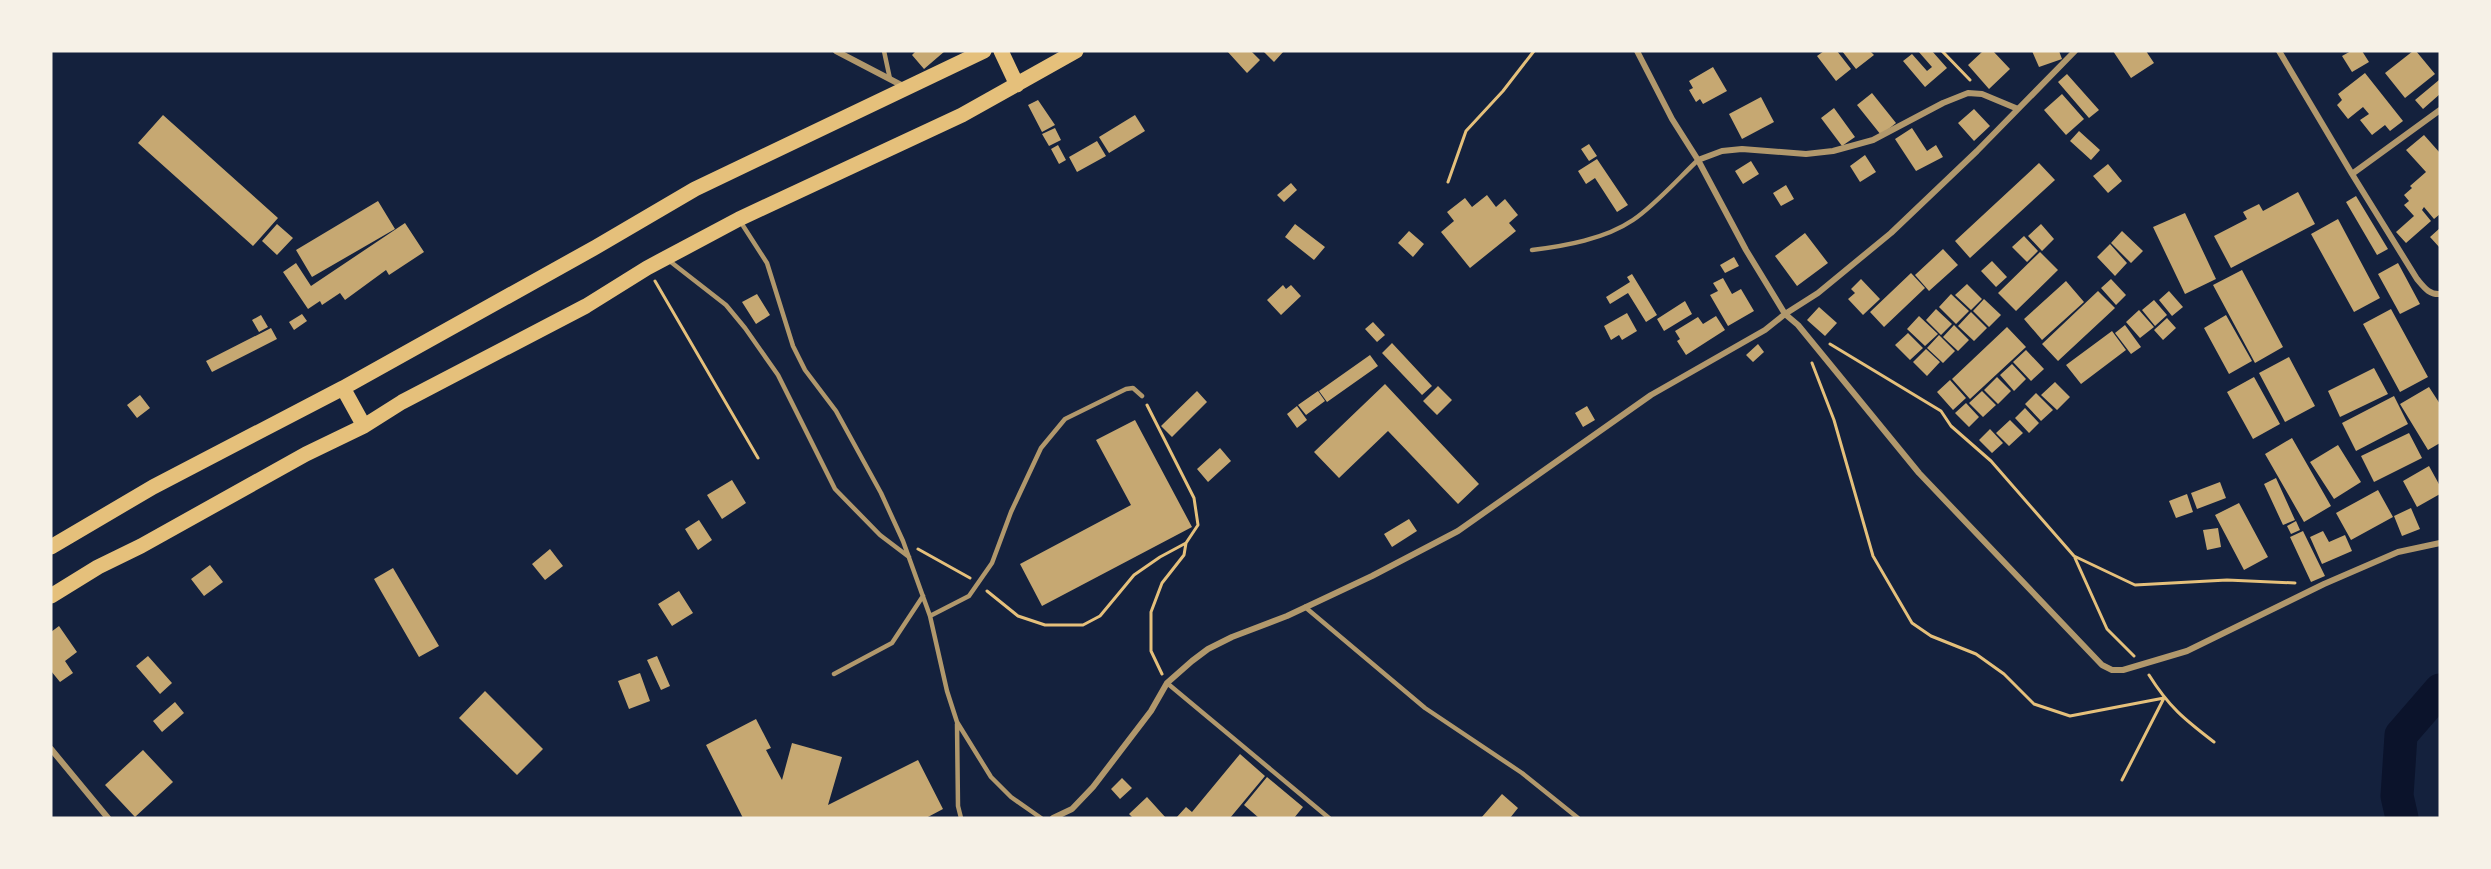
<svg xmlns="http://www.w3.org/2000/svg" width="2491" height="869" font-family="'Fira Sans',sans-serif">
	<rect width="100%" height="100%" fill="#14213d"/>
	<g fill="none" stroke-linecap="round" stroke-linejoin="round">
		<path stroke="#0b132b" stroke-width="33" d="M2402,818L2397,796L2401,735L2440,690"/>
	</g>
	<path fill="#c6a872" d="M916,51H945L924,69L912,55Z
		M1227,51H1251L1260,60L1247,73Z
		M1263,51H1284L1274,62Z
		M1824,51H1837L1851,69L1836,81L1817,56Z
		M1842,51H1870L1874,55L1856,69Z
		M1918,51H1932L1947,68L1925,87L1903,61L1912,54L1927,71L1932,67Z
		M1983,51H1993L2010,69L1989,89L1968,65Z
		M2032,51H2059L2062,59L2039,67Z
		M2113,51H2146L2154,63L2131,78Z
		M2351,51H2362L2369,62L2352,72L2342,56Z
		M2413,51H2416L2435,74L2405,98L2385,73Z
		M1713,67L1727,91L1703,104L1700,99L1696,102L1689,90L1693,88L1689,81Z
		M2365,73L2403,121L2390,131L2385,125L2372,135L2360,120L2369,114L2363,107L2348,119L2337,105L2342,100L2338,94Z
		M2067,74L2099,110L2089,118L2058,82Z
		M2439,80L2440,94L2423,109L2415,100Z
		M1872,93L1896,123L1881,135L1857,105Z
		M2062,94L2084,119L2066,135L2044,110Z
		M1761,97L1774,122L1742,139L1729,114Z
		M1038,100L1055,125L1042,132L1028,105Z
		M1834,108L1855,137L1842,146L1821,118Z
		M1974,109L1990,126L1974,141L1958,123Z
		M163,115L278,218L253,246L138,143Z
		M1135,115L1145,131L1109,153L1099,137Z
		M1055,128L1061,140L1049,146L1042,134Z
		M1912,128L1927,151L1936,145L1943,157L1916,171L1895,139Z
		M2079,131L2100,150L2091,160L2070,141Z
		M2424,135L2440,153V214L2434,219L2424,207L2422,210L2431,221L2406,243L2396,232L2414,216L2404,205L2409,201L2404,195L2412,188L2410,186L2426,172L2406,150Z
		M1097,141L1106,156L1077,172L1069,157Z
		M1589,144L1597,156L1589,161L1581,149Z
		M1058,145L1066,160L1059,164L1051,149Z
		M1865,155L1876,172L1860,182L1850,166Z
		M1597,159L1628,205L1617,212L1595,178L1586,184L1578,171Z
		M1751,161L1759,174L1743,184L1735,171Z
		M2039,163L2055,180L1970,258L1955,241Z
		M2108,164L2122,181L2108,193L2093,176Z
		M1291,183L1297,190L1284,202L1277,195Z
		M1786,185L1794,199L1781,206L1773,193Z
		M2298,192L2315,224L2231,268L2214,236L2247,219L2243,212L2259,204L2263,211Z
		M1487,195L1496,207L1505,199L1518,215L1509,223L1516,231L1470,268L1441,232L1454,221L1447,212L1465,198L1472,207Z
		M2356,196L2388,249L2377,255L2346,202Z
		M378,201L395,229L312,277L296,250Z
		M2185,213L2216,279L2185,294L2153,227Z
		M2338,219L2380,298L2354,312L2311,234Z
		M405,223L424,252L389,275L386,270L345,300L340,293L322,305L320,301L308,309L283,272L296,263L311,286Z
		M277,224L293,238L277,255L262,241Z
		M1295,224L1325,247L1314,260L1285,237Z
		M2041,224L2054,239L2042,251L2028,236Z
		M2440,228V248L2430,237Z
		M1409,231L1424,244L1413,257L1398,243Z
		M2122,231L2143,251L2131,263L2111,243Z
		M1805,233L1828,263L1797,286L1775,256Z
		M2024,236L2038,251L2027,262L2012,247Z
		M2110,244L2127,263L2115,276L2097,257Z
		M1943,249L1958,265L1929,291L1915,275Z
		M2040,252L2058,270L2016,311L1998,293Z
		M1734,257L1739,266L1725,273L1720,265Z
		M1992,261L2007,277L1996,287L1981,271Z
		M2398,263L2420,304L2400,314L2378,274Z
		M2242,270L2283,347L2255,363L2213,285Z
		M1911,273L1925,288L1884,327L1870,312Z
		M1632,274L1657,315L1646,322L1628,293L1610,304L1606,297L1630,282L1627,277Z
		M1723,278L1732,294L1741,289L1754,311L1728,326L1710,295L1718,291L1713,283Z
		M1861,279L1880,299L1863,315L1848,299L1855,293L1851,289Z
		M2111,279L2126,295L2116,305L2101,288Z
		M2066,281L2084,302L2042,340L2024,319Z
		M1967,284L1982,299L1971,310L1955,295Z
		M1283,285L1286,289L1291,285L1301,296L1281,315L1267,300Z
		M2098,291L2115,308L2058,361L2042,344Z
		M2169,291L2183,307L2172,316L2159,300Z
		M757,294L770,315L756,324L742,302Z
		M1951,294L1969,311L1956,324L1939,307Z
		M1984,299L2001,315L1989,327L1973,311Z
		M2154,300L2167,315L2155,326L2142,310Z
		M1685,301L1692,314L1664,331L1657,319Z
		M1819,307L1837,323L1825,336L1807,320Z
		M1936,309L1952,324L1941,335L1926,320Z
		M2391,309L2428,377L2400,392L2363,324Z
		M2139,310L2154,327L2140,338L2126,322Z
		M1971,312L1987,328L1974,341L1958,326Z
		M1627,313L1637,331L1622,340L1619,335L1611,340L1604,326Z
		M302,314L307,321L294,330L289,322Z
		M261,315L268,327L259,332L252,320Z
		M2226,315L2252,361L2229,374L2204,328Z
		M1716,316L1725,330L1686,355L1677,341L1680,339L1675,331L1698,317L1703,324Z
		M1919,316L1938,334L1925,346L1907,329Z
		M2167,318L2176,328L2163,340L2154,330Z
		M1373,322L1385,335L1377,342L1365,329Z
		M1954,325L1969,340L1958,351L1943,337Z
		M2125,325L2141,347L2131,354L2115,333Z
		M2007,327L2026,347L1970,399L1952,379Z
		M271,328L277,339L212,372L206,361Z
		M2112,331L2126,350L2081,384L2066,365Z
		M1908,333L1923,348L1910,360L1895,345Z
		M1939,335L1955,351L1943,363L1927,348Z
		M1392,343L1432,386L1422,395L1382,353Z
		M1758,344L1764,352L1753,362L1746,355Z
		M1926,349L1940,362L1927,376L1913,362Z
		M2026,350L2044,369L2031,381L2013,362Z
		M1370,355L1378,366L1327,402L1319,391Z
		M2289,357L2315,406L2285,422L2259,373Z
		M2012,364L2026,379L2014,391L2000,375Z
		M2374,368L2388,394L2340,417L2328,391Z
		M1997,377L2011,391L1998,404L1984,390Z
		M2254,377L2280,424L2253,439L2227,392Z
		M1950,380L1966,398L1953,410L1937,392Z
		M2055,382L2070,397L2057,410L2041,395Z
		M1385,384L1479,484L1458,504L1388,431L1339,478L1314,452Z
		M1438,386L1452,400L1437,415L1423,401Z
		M2429,387L2440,404V443L2428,450L2400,404Z
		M1197,391L1207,402L1172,437L1161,426Z
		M1318,391L1325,401L1306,415L1298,405Z
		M1982,391L1996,405L1983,417L1969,403Z
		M2036,393L2053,410L2041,421L2025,404Z
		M140,395L150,408L137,418L127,405Z
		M2394,396L2408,424L2356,451L2342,423Z
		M1966,403L1979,417L1969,427L1955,413Z
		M1297,406L1307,420L1297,428L1287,414Z
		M1587,406L1595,420L1583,427L1575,413Z
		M2025,408L2039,423L2029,433L2015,418Z
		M1135,420L1192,527L1042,606L1020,564L1131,505L1096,440Z
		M2010,420L2023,433L2009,446L1996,433Z
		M1990,429L2003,443L1992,453L1979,440Z
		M2409,433L2422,458L2374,482L2361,456Z
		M2292,438L2331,506L2304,522L2265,454Z
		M2338,445L2361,482L2334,499L2310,462Z
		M1220,448L1231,461L1208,482L1197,469Z
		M2429,466L2440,486V494L2417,507L2403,481Z
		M2276,478L2295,520L2283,525L2264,484Z
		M732,480L746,503L722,519L707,495Z
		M2220,482L2226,498L2197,509L2191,493Z
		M2378,490L2393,517L2351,540L2336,513Z
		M2187,494L2193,512L2176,518L2169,501Z
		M2239,503L2268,557L2244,570L2215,515Z
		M2411,508L2420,529L2402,536L2394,516Z
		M1409,519L1417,531L1392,547L1384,534Z
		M699,520L712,540L698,550L685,529Z
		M2296,521L2300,530L2291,534L2287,526Z
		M2218,528L2221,547L2207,550L2203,530Z
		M2303,531L2325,576L2311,582L2290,537Z
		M2323,531L2329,542L2345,535L2352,551L2322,564L2310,537Z
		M550,549L563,566L545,580L532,564Z
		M210,565L223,582L204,596L191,579Z
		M393,568L439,646L419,657L374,579Z
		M679,591L693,613L672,626L658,604Z
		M59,626L77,652L65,661L73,673L60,682L51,671V632Z
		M148,656L172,683L160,694L136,666Z
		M657,656L670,686L661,690L647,660Z
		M640,673L650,701L629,709L618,681Z
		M485,691L543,749L517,775L459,718Z
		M175,702L184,713L162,732L153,721Z
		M756,719L771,748L766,750L782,780L792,743L842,757L828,805L918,760L943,809L926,818H743L706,745Z
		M143,750L173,782L135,817L105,785Z
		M1240,754L1265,776L1230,818H1176L1186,807L1192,812Z
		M1267,777L1303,807L1294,818H1259L1244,805Z
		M1122,778L1132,788L1120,799L1111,789Z
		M1502,794L1518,808L1510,818H1481Z
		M1147,797L1166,818H1133L1129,814Z"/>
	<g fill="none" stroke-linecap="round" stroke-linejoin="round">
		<path stroke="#e5c07b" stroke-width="3" d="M1942,51L1970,80
			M1448,182L1466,131L1503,91L1534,51
			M655,281L758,458
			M1830,344L1941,411L1951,426L1991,461L2074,556L2135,585L2227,580L2295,583
			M1812,363L1834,420L1873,556L1912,623L1931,636L1976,654L2004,674L2034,704L2070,716L2164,698
			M1147,405L1194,498L1198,525L1186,543L1184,555L1162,583L1151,612V651L1162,674
			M918,549L970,578
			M2075,558L2107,629L2134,656
			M987,591L1018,616L1045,625H1083L1100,616L1134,575L1160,557L1186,543
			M2149,675C2169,707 2184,719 2214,742
			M2122,780L2164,698"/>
		<path stroke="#b1986c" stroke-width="4.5" d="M884,51L890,79
			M740,221L767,263L793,346L805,370L836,411L881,493L903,541L930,616L947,691L957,722L991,777L1011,797L1041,818
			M1532,250C1565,246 1605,239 1633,220C1654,206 1679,178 1698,160
			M667,259L726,305L745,328L778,375L835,489L880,535L909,557
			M1305,607L1425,708L1522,773L1578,818
			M930,616L969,596L992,563L1011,512L1041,448L1065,419L1126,389L1133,388L1142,396
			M834,674L892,643L923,596
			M1167,683L1329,818
			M957,724L958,806L961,818"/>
		<path stroke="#b1986c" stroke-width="6" d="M836,51L905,87
			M1637,51L1672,119L1698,160L1746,250L1785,314L1798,325L1919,473L2102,665L2112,670H2123L2187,651L2324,584L2398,552L2440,543
			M2279,51L2352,174L2440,110
			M1698,160L1722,151L1742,149L1806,154L1833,151L1873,140L1943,103L1968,93L1982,94L2018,109
			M2352,174L2417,279C2424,287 2429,295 2440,294
			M51,749L108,818
			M1053,818L1072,809L1093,787L1151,711L1167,683L1192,661L1208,649L1232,637L1287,616L1372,576L1458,531L1651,395L1765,330L1785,314L1818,293L1891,233L1977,151L2075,51"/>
		<path stroke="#e5c07b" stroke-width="15" d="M1001,51L1017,85
			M343,388L364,426
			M51,547L153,487L343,388L596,247L695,189L984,51
			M51,596L98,567L141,546L306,454L364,426L402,402L586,306L647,268L739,219L962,115L1076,51"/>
	</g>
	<rect width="2491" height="869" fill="none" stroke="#f6f1e7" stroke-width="105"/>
</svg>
